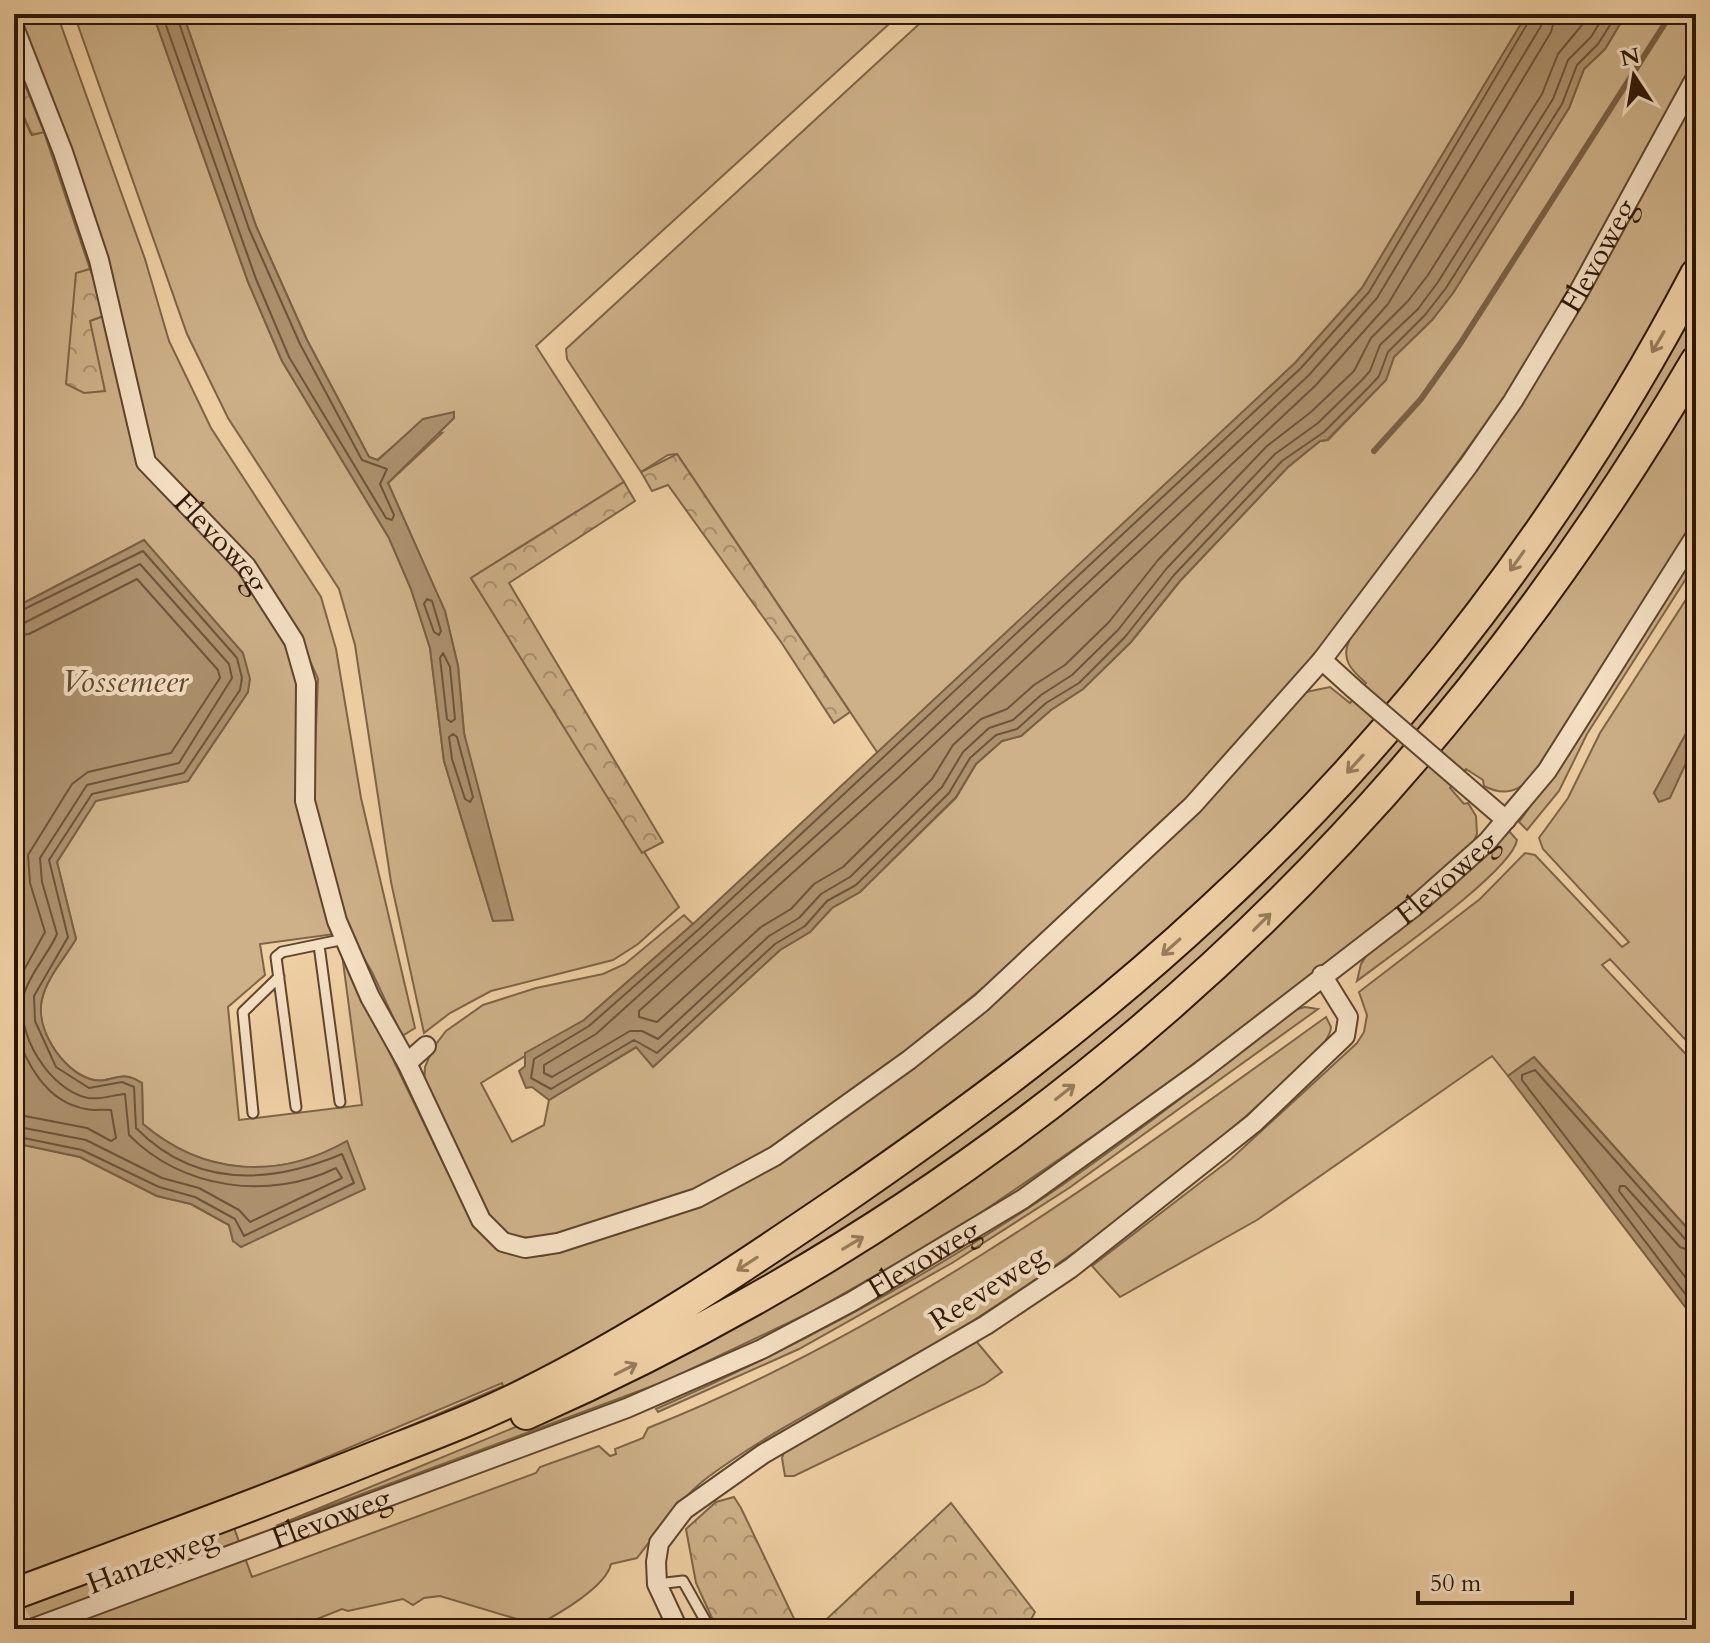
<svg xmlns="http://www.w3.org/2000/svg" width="1710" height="1643" font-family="Cardo,serif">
	<defs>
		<pattern id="forest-crowns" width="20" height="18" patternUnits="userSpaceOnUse" patternTransform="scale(2)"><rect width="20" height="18" fill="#ceb189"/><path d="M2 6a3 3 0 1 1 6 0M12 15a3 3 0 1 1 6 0" fill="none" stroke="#a88f6e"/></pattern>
	</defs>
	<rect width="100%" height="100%" fill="#efd0a4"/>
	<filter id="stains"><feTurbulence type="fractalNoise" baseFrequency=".0025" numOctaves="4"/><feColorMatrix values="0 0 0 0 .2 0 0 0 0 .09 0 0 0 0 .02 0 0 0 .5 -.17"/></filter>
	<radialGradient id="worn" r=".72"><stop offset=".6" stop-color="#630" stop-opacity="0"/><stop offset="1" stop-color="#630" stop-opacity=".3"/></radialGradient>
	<path fill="#ceb189" stroke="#7e6447" stroke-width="2" d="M15,14H57L145,259L169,341L211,428L321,597L336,649L361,798L415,1028L402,1036L372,972L345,926L313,800L318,679L304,647L148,455L97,237Z
		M74,14H153L248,282L282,361L389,538L411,589L430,648L444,761L493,921L464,733L458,666L445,612L388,483L442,433L402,439L377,460L369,457L307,340L256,226L183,14H900L536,346L624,482L471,578L679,907L638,944L613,960L491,991L450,1013L424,1033L391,882L355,645L339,589L228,418L187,334Z
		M930,14H1527L1362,288L1295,363L879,755L677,454L668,455L641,472L567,359L566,349Z
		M1626,14H1696V59L1593,250L1504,398L1336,630L1252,729L1172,814L1010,966L901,1054L771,1148L697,1188L540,1240L506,1234L493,1222L424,1086L425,1067L433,1048L446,1031L483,1005L536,988L603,974L625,964L684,915L693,924L584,1020L481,1083L512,1142L544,1125L549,1100L637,1047L654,1066L780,950L810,932L832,908L860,892L956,798L976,764L1002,741L1021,736L1051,710L1083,689L1131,642L1180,581L1288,467L1320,441L1328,440L1386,380L1394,357L1432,320L1453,293L1569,108L1584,69L1605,49Z
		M1696,92V258L1558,491L1343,765L1114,988L755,1249L527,1382L303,1472L503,1386L502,1383L235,1496L226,1506L252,1577L536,1473L540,1467L599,1446L610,1456L616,1454L615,1449L643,1438L648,1428C897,1329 1110,1172 1326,1017L1331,1027C1330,1046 1287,1080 1272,1093C1179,1177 1079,1253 974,1320C887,1375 791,1416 708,1477C679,1499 659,1530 637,1558L611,1564C606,1587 557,1615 537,1625L440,1596L424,1598L413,1605L403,1599L348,1611L342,1609L292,1629H33L14,1596V1143L80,1157L157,1196L191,1204L229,1225L233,1241L347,1141C278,1180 204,1176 143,1124L142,1083C118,1067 111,1086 90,1079C61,1069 35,1029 42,999C47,977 65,958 76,939L57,862L96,800L188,781L248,692L144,540L14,608V95L31,134L44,132L90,269L76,274L90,321L106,315L139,465L230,562L275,619L298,667L299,802L335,934L260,944L265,975L228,1007L239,1120L362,1105L342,954L446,1169L480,1232L508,1253L542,1256L711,1200L772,1167L1014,984L1060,943L1170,839L1306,692L1330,687L1350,703L1366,683C1351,670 1340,659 1350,639L1467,482Z
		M1696,290V350L1440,721L1135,1027L798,1267L569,1379L734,1280L1313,819Z
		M1696,379V521L1529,781C1514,793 1501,795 1484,786L1483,780L1466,769L1450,788L1464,804L1468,803L1476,816L1477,834L1471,847L1413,898L1143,1102L957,1229L813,1311L666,1381L276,1526L542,1416L821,1271L1337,857Z
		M1696,552V563L1587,734L1559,791L1527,830L1519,822L1572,749Z
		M1696,584V715L1654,793L1671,790L1696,741V828L1687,837L1696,847V1051L1610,959L1602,965L1696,1065V1238L1534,1057L1508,1076L1492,1056L1257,1220L1120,1297L1092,1266L1231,1159L1357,1043L1364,1032L1367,1015L1359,992L1480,899L1525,853L1535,855L1622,947L1629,942L1543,849L1539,838L1568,798L1600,733Z
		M1509,831L1517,840C1512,871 1387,958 1357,981L1361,964L1370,950L1449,890Z
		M1305,1007L1318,1009L1069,1188L952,1263L799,1349L658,1412L656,1409C788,1351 916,1283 1036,1203C1125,1143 1210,1077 1294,1010Z
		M976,1341L1002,1372L985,1384L794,1476H785L782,1458L785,1449Z"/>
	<path fill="url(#forest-crowns)" stroke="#7e6447" stroke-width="2" d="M14,58L17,65L44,132L32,135L14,95Z
		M90,269L106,315L90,321L105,391L84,393L66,384L76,273Z
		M677,454L850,712L834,723L781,642L668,485L652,491L641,472Z
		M624,482L635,501L509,583L663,842L642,853L471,578Z
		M734,1497L741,1508L799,1629H717L696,1583L686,1529L716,1502Z
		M951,1503L1035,1612L1026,1629H816Z"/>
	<path fill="#ad916e" stroke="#7a6044" stroke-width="2" d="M153,14H183L256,226L307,340L369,457L378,460L423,419L454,412V418L388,483L445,611L458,666L464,733L513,920L493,921L444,761L430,648L411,589L389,538L282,361L248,282Z
		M1527,14H1626L1605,49L1584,69L1569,108L1453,293L1432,320L1394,357L1386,380L1327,440L1320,441L1288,467L1180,581L1131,642L1083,689L1051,710L1021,736L1002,741L976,764L956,797L860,892L832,908L810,932L780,950L653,1067L636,1047L549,1100L532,1087L526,1088L519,1071L525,1066V1053L584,1020L693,924L1295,363L1362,288Z
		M144,540L243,653L250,679L248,692L188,781L96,801L57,862L76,939C65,958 47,977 42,999C35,1029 62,1070 90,1079C111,1086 118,1067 142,1083L143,1124C204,1176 279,1180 347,1141L365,1189L241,1247L233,1241L229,1225L191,1204L157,1196L80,1157L14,1143V608Z
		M1696,715V741L1670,798L1659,802L1654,793Z
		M1534,1057L1696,1238V1321L1508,1076Z"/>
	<path fill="#efd0a4" d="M14,1592L17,1594L37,1629H14Z"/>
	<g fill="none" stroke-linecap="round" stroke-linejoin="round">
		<path stroke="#6d543a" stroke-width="2" d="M162,14L256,279L289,357L386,518L392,520L394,515L380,484L387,469L362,460L300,344L249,229L176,14
			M1533,14L1369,292L1301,368L698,930L589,1026L534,1059L531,1078L551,1089L634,1040L657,1053L775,944L805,926L827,901L856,885L949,793L970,758L996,735L1017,729L1046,703L1079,683L1125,637L1174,575L1282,461L1324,432L1369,387L1379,376L1388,352L1425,315L1446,288L1562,104L1577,65L1598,44L1617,14
			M1543,14L1541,26L1377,298L1309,375L891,768L596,1034L544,1065V1073L552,1077L630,1031H642L658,1039L769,936L799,918L821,894L850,877L942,787L963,752L989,728L1013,720L1041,695L1072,675L1118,630L1167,568L1275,454L1318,423L1362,380L1370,371L1380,345L1418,309L1438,282L1553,99L1568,60L1591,37L1605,14
			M1556,14L1551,32L1388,304L1316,385L899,777L639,1011V1017L657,1022L761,927L791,909L814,884L843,867L932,779L953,745L981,719L1007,709L1034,685L1065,665L1109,622L1158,560L1267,446L1311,412L1354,371L1371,338L1408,301L1428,275L1542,94L1558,54L1591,14
			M427,599L432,601L441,631L439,635L434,632L424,604Z
			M14,614L143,551L237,658L242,678L240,690L184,773L92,794L49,860L68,937L34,996L35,1021L56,1067L89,1088L122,1082L134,1087L136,1128C196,1189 270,1184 342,1154L354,1183L244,1236L235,1219L195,1197L159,1187L82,1150L14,1136
			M14,624L24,623L140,564L229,664L232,678L179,763L87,785L40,858L42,882L57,934C48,955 31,971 24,994C14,1032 49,1090 88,1098C100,1100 113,1095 125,1094L129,1135C182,1189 269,1201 336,1168L342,1178L250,1222L239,1210L199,1188L162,1178L86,1140L14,1126
			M14,636L29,634L137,579L218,670L220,678L171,753L88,772L72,784L28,855L30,883L45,932L14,988
			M443,653L450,667L455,719L451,722L447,719L440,658Z
			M453,734L457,737L473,797L470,802L465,799L452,759L449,737Z
			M14,1028C26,1062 45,1102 86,1109C94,1111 103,1109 111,1110L116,1138L111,1141L87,1128L14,1114
			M1696,1243L1686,1240L1535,1070L1522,1075V1080L1696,1308
			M1696,1253L1680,1247L1625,1186H1620L1619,1191L1696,1291"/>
		<path stroke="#7a6044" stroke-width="6" d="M1374,451L1421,399L1460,344L1671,14"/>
		<defs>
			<path id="service" d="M319,945L340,1102
				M296,1107L276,957L282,952L345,939
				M253,1113L243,1012L279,977
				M657,1584L683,1581L710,1629"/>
			<g id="minor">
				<path id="s1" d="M14,27L63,152L99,260L146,462L246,566L294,641L306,683L305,801L337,921L370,997L407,1063L481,1220L503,1242L525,1248L558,1243L697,1198L775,1156L909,1060L981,1003L1193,805L1322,660L1468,466L1513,401L1578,293L1696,77"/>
				<path d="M1322,660L1354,689"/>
				<path d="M1463,783L1506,820"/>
				<path d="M407,1063L426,1046"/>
				<path id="s2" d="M31,1629L627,1408L762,1349L851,1302L1023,1199L1201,1071L1415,906L1487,842L1547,771L1696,535"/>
				<path d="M678,1629L657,1584L656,1562L659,1543L684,1510L763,1454L986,1325L1071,1268L1254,1123L1345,1036L1348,1017L1322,975"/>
			</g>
			<path id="trunk" d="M526,1414C1030,1191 1418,836 1696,361
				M14,1594C135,1549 256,1505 375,1457C426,1437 478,1418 527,1393C636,1339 737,1271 837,1203C968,1113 1094,1019 1210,911C1406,731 1573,509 1696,274"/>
		</defs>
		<use href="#service" stroke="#5e452d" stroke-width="13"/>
		<use href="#minor" stroke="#5e452d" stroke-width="22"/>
		<use href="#trunk" stroke="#2d1705" stroke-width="34"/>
		<use href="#service" stroke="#f5e0c4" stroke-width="9"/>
		<use href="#minor" stroke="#f5e0c4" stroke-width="18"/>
		<use href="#trunk" stroke="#efd0a4" stroke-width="30"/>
		<defs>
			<path id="minor-bridge" d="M1354,689L1463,783"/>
		</defs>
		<use href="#minor-bridge" stroke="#5e452d" stroke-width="22" stroke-linecap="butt"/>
		<use href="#minor-bridge" stroke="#f5e0c4" stroke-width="18"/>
	</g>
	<defs><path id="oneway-shaft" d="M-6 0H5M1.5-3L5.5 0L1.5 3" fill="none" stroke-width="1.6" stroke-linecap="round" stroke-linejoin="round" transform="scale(2)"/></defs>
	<g stroke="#987d5c">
		<use href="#oneway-shaft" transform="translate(1658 342) rotate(120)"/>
		<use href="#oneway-shaft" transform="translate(1517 561) rotate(125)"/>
		<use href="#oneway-shaft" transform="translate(1355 764) rotate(132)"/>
		<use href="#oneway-shaft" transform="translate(1262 922) rotate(-45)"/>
		<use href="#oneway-shaft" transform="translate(1171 947) rotate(138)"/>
		<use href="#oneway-shaft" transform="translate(1065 1092) rotate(-38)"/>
		<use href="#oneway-shaft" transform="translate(853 1243) rotate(-31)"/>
		<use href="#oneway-shaft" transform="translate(747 1264) rotate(147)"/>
		<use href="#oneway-shaft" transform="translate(626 1369) rotate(-27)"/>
	</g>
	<g text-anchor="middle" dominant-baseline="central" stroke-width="8" stroke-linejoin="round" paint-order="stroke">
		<g font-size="30" fill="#2d1705" stroke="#f5e0c4">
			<text stroke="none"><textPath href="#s1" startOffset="2860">Flevoweg</textPath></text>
			<text stroke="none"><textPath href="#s1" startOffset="566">Flevoweg</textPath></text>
			<text stroke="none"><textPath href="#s2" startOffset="1616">Flevoweg</textPath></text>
			<text stroke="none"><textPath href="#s2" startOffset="968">Flevoweg</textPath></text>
			<text transform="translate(988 1288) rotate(-33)">Reeveweg</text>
			<text stroke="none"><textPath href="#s2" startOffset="320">Flevoweg</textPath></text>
			<text transform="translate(152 1561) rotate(-21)">Hanzeweg</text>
		</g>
		<g font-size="32" font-style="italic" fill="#60482f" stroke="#f5e0c4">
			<text x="125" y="682">Vossemeer</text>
		</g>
	</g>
	<rect width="1710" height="1643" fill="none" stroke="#efd0a4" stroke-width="48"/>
	<rect x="16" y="16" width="1678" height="1611" fill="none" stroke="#2d1705" stroke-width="4"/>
	<rect x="24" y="24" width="1662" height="1595" fill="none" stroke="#2d1705" stroke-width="2"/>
	<g transform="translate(1634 76) rotate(348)" stroke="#f5e0c4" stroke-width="6" paint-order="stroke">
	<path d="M0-6L14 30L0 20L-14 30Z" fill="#2d1705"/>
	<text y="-12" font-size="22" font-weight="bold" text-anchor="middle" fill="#2d1705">N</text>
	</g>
	<path d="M1418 1591v12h154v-12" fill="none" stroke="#2d1705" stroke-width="4"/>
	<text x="1430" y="1591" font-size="24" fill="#2d1705" stroke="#f5e0c4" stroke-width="6" paint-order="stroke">50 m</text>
	<rect width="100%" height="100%" filter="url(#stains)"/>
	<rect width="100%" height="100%" fill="url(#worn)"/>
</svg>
